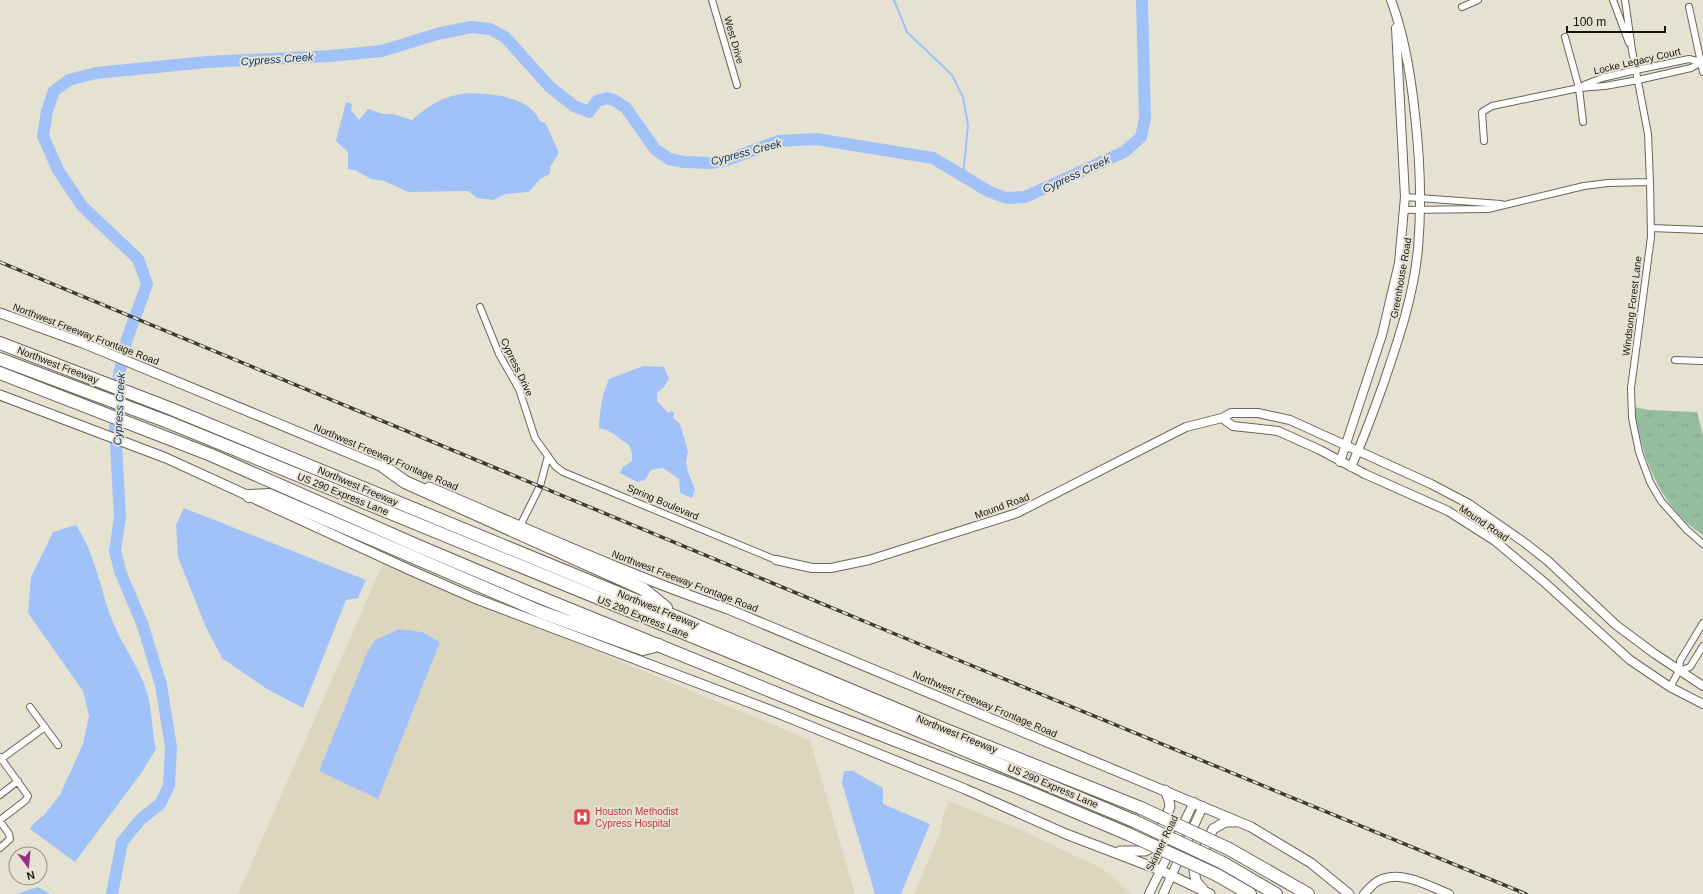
<svg xmlns="http://www.w3.org/2000/svg" width="1703" height="894" font-family="Arial,sans-serif">
	<defs>
		<pattern id="park-tufts" width="24" height="20" patternUnits="userSpaceOnUse"><rect width="24" height="20" fill="#94be9e"/><path d="M3 7l-1-3M5 7V3M7 7l1-3M15 17l-1-3M17 17v-4M19 17l1-3" fill="none" stroke="#7fa287"/></pattern>
	</defs>
	<rect width="100%" height="100%" fill="#e6e2d2"/>
	<path fill="#ddd6bf" d="M383,563L810,740L855,894H238Z
		M949,801L1021,830L1103,869L1132,894H914L940,833L943,815Z"/>
	<path fill="url(#park-tufts)" d="M1634,407L1649,410L1697,412L1703,435V535C1660,508 1641,455 1634,407Z"/>
	<path fill="#a1c2f9" d="M469,93C493,94 529,96 540,121L546,124L559,153L550,167V174L540,179L529,192L506,194L493,200L477,198L468,191L408,192L384,181L371,179L355,170L348,169V152L336,141L346,102L352,104L351,110L359,120L368,109L383,114H393L412,120C432,103 443,96 469,93Z
		M643,366L664,367L669,379L664,387L657,393V401L668,413L672,411L674,413L673,418L680,424L688,451L686,462L688,472L695,490L692,498L680,493L679,479L663,468L651,470L645,480L637,482L620,473L623,467L632,461V453L629,445C617,438 614,431 599,428C600,410 602,395 609,379Z
		M184,508L366,580L358,598L346,600L303,708L267,689L222,658L205,625L178,557L176,525Z
		M76,525C94,552 100,585 110,615C120,643 140,667 148,695C152,712 152,732 156,749L142,772L75,862L30,829L34,823L44,815L60,795L83,744L89,716L83,691L28,613L31,577L53,532Z
		M399,629L422,632L440,642L378,799L319,771L367,653L375,640Z
		M844,771H853L883,788V804L930,824L901,894H875L842,783Z
		M38,887L50,894H16Z"/>
	<g fill="none" stroke-linecap="round" stroke-linejoin="round">
		<path stroke="#a1c2f9" stroke-width="2" d="M894,0L907,32L952,75L963,97L968,125L963,176"/>
		<path stroke="#a1c2f9" stroke-width="12" d="M112,894L122,842L141,819L160,804L169,786L171,747L161,685L142,623L121,574L115,551L120,517L115,426L119,375L127,339L147,284L138,259L82,206L58,170L43,136L47,111L54,91L69,80L96,73L207,62L330,56L382,51L437,34L471,27L490,29L505,37L550,87L574,106L589,112L597,101L607,98L614,100L626,108L655,149L669,159L684,162L712,163L727,160L779,141L816,139L933,158L988,191L1006,198L1025,197L1124,152L1141,137L1145,119L1142,0"/>
		<defs>
			<path id="minor" d="M712,0L737,85
				M1613,0L1629,43
				M1625,0L1632,50L1648,134L1650,182L1651,237L1631,388L1632,418L1639,452L1650,482L1661,501L1687,530L1703,544
				M1462,7L1478,0
				M1689,7L1703,72
				M1565,37L1579,88L1583,122
				M1584,85L1602,78L1636,70L1689,59L1701,62
				M1484,141L1482,112L1492,106L1579,88L1605,86L1638,80L1691,68L1703,61
				M1405,197L1501,204
				M1404,210L1488,209L1584,186L1608,183L1650,182
				M1651,228L1703,230
				M480,307L499,354L519,389L535,438L555,466L563,472L776,560
				M1675,360L1703,361
				M520,526L540,486L548,456
				M1679,671L1690,667L1703,646
				M1670,687L1679,671L1680,661L1703,623
				M30,707L58,745
				M0,757L28,796L26,800L0,820
				M1,759L45,727
				M0,795L18,781
				M0,821L9,834L10,839L0,848"/>
			<path id="tertiary" d="M1222,418L1233,426L1278,431L1320,450L1365,474L1448,511L1495,541L1544,582L1630,660L1670,687L1703,704
				M1340,462L1382,335L1399,263L1405,197L1396,28
				M1351,467C1363,440 1373,413 1383,385C1398,341 1414,295 1418,248C1422,203 1420,159 1415,115C1411,76 1405,37 1391,0
				M776,560L812,568H831L869,560L1017,513L1186,427L1222,418L1231,413H1258L1290,420L1431,484L1469,504L1525,543L1548,561L1616,625L1655,654L1703,686
				M1149,894L1194,802
				M1163,894L1203,806
				M1364,894C1368,890 1374,882 1380,880C1402,870 1429,886 1449,894"/>
			<path id="secondary" d="M0,313L83,343L390,470
				M0,395L166,458L410,570L474,598L780,714L965,789L1066,834L1160,870L1210,894
				M429,487C528,529 626,574 728,609L1251,827L1311,863L1349,894
				M1120,851H1145L1153,847L1170,807L1169,800L1165,790
				M1203,889L1196,881L1194,871L1213,829L1225,822H1235"/>
			<path id="motorway" d="M0,343L169,408L674,616L946,730L1141,808
				M0,359L168,422L762,665L1134,821
				M0,373L211,455L416,545L532,594L815,709L1019,788L1128,834
				M384,467L405,482L643,589L666,608
				M249,496L269,495L541,612L643,649L659,645
				M1229,849L1308,894
				M1223,863L1276,894
				M1217,875L1250,894"/>
		</defs>
		<use href="#minor" stroke="#6a6658" stroke-width="8"/>
		<use href="#tertiary" stroke="#6a6658" stroke-width="10"/>
		<use href="#secondary" stroke="#6a6658" stroke-width="11"/>
		<use href="#motorway" stroke="#6a6658" stroke-width="14"/>
		<use href="#minor" stroke="#fff" stroke-width="6"/>
		<use href="#tertiary" stroke="#fff" stroke-width="8"/>
		<use href="#secondary" stroke="#fff" stroke-width="9"/>
		<use href="#motorway" stroke="#fff" stroke-width="12"/>
		<defs>
			<path id="rail" d="M0,262L907,639L1526,894"/>
		</defs>
		<use href="#rail" stroke="#3c3b33" stroke-width="3.5"/>
		<use href="#rail" stroke="#e6e2d2" stroke-width="2" stroke-dasharray="6" stroke-linecap="butt"/>
		<defs>
			<path id="motorway-bridge" d="M1141,808L1229,849
				M1134,821L1223,863
				M1128,834L1217,875"/>
		</defs>
		<use href="#motorway-bridge" stroke="#6a6658" stroke-width="14" stroke-linecap="butt"/>
		<use href="#motorway-bridge" stroke="#fff" stroke-width="12"/>
	</g>
	<defs>
		<symbol id="hospital-square" viewBox="-11 -11 22 22"><rect x="-9" y="-9" width="18" height="18" rx="4" fill="#e0444e" stroke="#e6e2d2"/><path d="M-5-5h3v3.5h4V-5h3V5h-3V1.5h-4V5h-3Z" fill="#fff"/></symbol>
	</defs>
	<g fill-rule="evenodd">
		<use href="#hospital-square" x="572" y="807" width="20" height="20"/>
	</g>
	<g text-anchor="middle" dominant-baseline="central" stroke-width="4" stroke-linejoin="round" paint-order="stroke">
		<g font-size="10" fill="#14130d" stroke="#e6e2d2">
			<text transform="translate(734 40) rotate(74)">West Drive</text>
			<text transform="translate(1637 61) rotate(-13)">Locke Legacy Court</text>
			<text transform="translate(1401 278) rotate(-80)">Greenhouse Road</text>
			<text transform="translate(1632 306) rotate(-83)">Windsong Forest Lane</text>
			<text transform="translate(86 334) rotate(21)">Northwest Freeway Frontage Road</text>
			<text transform="translate(58 365) rotate(21)">Northwest Freeway</text>
			<text transform="translate(517 367) rotate(65)">Cypress Drive</text>
			<text transform="translate(386 457) rotate(23)">Northwest Freeway Frontage Road</text>
			<text transform="translate(358 486) rotate(23)">Northwest Freeway</text>
			<text transform="translate(343 494) rotate(22)">US 290 Express Lane</text>
			<text transform="translate(663 502) rotate(23)">Spring Boulevard</text>
			<text transform="translate(1002 506) rotate(-20)">Mound Road</text>
			<text transform="translate(1484 523) rotate(34)">Mound Road</text>
			<text transform="translate(685 581) rotate(21)">Northwest Freeway Frontage Road</text>
			<text transform="translate(658 609) rotate(22)">Northwest Freeway</text>
			<text transform="translate(643 617) rotate(22)">US 290 Express Lane</text>
			<text transform="translate(985 704) rotate(23)">Northwest Freeway Frontage Road</text>
			<text transform="translate(957 734) rotate(22)">Northwest Freeway</text>
			<text transform="translate(1053 786) rotate(23)">US 290 Express Lane</text>
			<text transform="translate(1162 843) rotate(-64)">Skinner Road</text>
		</g>
		<g font-size="10" fill="#be3a42" stroke="#e6e2d2" text-anchor="start">
			<text x="595" y="811">Houston Methodist<tspan x="595" dy="12">Cypress Hospital</tspan></text>
		</g>
		<g font-size="11" font-style="italic" fill="#0f3472" stroke="#e6e2d2">
			<text transform="translate(277 59) rotate(-4)">Cypress Creek</text>
			<text transform="translate(746 152) rotate(-15)">Cypress Creek</text>
			<text transform="translate(1076 174) rotate(-25)">Cypress Creek</text>
			<text transform="translate(119 409) rotate(-87)">Cypress Creek</text>
		</g>
	</g>
	<g transform="translate(28 866) rotate(164)"><circle r="19" fill="#e6e2d2" stroke="#928f83"/>
	<path d="M0-3L7 15L0 10L-7 15Z" fill="#9c2984"/>
	<text y="-6" font-size="11" font-weight="bold" text-anchor="middle" fill="#14130d">N</text>
	</g>
	<path d="M1567 26v6h98v-6" fill="none" stroke="#14130d" stroke-width="2"/>
	<text x="1573" y="26" font-size="12" fill="#14130d" stroke="#e6e2d2" stroke-width="3" paint-order="stroke">100 m</text>
</svg>
